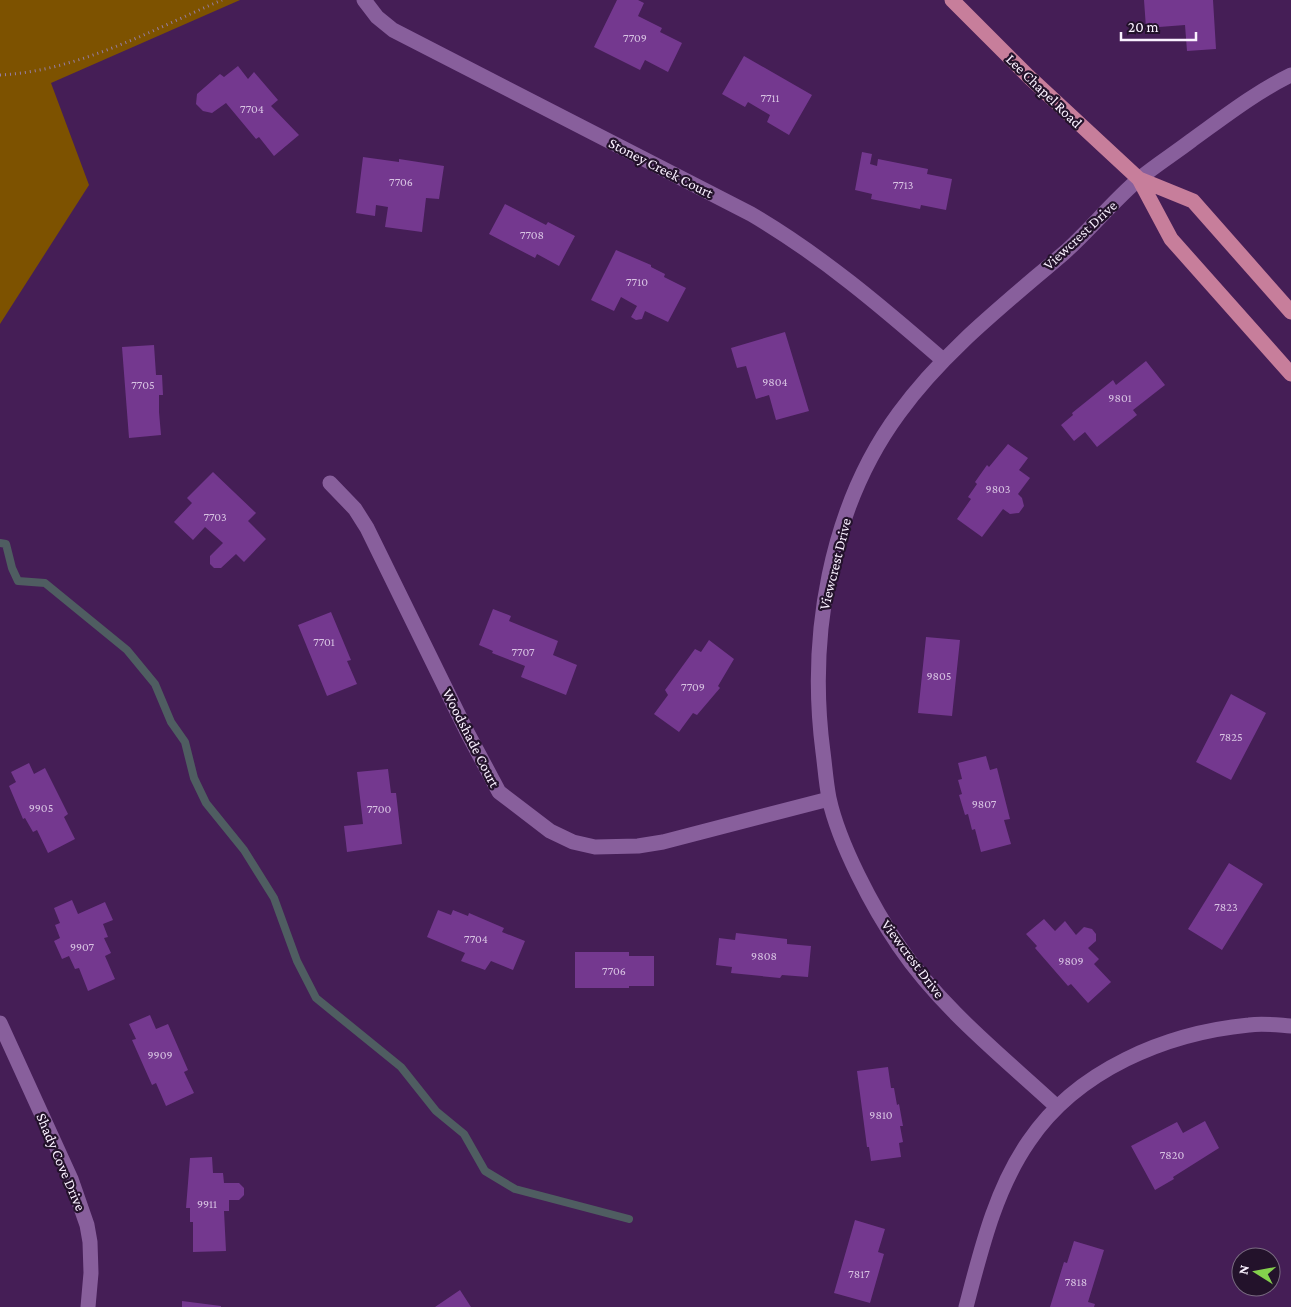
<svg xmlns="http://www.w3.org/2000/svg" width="1291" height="1307" font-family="'Crimson Pro',serif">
	<rect width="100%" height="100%" fill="#451e56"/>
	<path fill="#7d5200" d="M0,0H240L51,83L89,185L0,324Z"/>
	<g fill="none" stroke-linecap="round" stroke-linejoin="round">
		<path stroke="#4f5d61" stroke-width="8" d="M0,543L6,544L12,568L18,581L45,583L127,650L155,684L171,722L185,742L194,778L206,803L244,850L274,898L297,961L316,998L401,1067L436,1111L464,1134L485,1171L515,1189L629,1219"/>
	</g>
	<path fill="#74388f" d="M617,0H638L644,3L638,16L662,28L660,32L682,43L668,72L645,60L640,70L594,47Z
		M1144,0H1213L1216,49L1187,51L1185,25L1146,28Z
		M744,56L812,95L789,135L767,122L770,115L748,102L745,107L722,94Z
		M238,66L248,79L254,72L278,100L271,106L299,135L274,156L259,137L256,139L226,103L212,113L203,111L196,104L197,94L220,74L224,77Z
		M862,152L872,154L870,164L877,166L878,159L928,169L927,174L952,179L946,210L921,205L920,209L871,199L872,194L855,190Z
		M363,157L399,162V159L444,166L439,199L426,198L422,232L385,227L388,207L376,205L375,216L356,213Z
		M505,204L546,225L548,222L575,236L559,266L537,254L535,258L489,234Z
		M616,250L651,265V267L665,274L664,277L686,288L668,322L645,311L642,319L636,320L631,317L637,306L621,297L614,311L591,300Z
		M785,332L809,411L776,420L769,395L756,399L746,366L737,368L731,348Z
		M154,345L156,375H162L163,395H159V412L161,435L129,438L122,347Z
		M1146,361L1165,385L1133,410L1137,415L1097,447L1085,432L1074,441L1061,425L1073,415L1072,413L1113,380L1116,385Z
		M1008,444L1028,458L1019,470L1030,478L1018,494L1022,498L1024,506L1019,513L1010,514L1003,509L982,537L957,519L971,499L968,497L977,484L975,482L987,465L989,467Z
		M213,472L256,513L248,521L266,539L244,562L236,554L221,568H214L210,564V556L223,543L205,527L193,540L174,522L192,503L187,498Z
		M493,609L511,616L509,621L558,641L553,655L577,665L566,695L521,677L525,666L492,653L493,651L479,645Z
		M331,612L351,660L347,661L357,684L327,696L298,625Z
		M926,637L960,640L952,716L918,713Z
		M709,640L734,659L718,686L720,688L697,715L693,713L679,732L654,714L668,695L665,690L695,649L701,652Z
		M1231,694L1266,713L1231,780L1196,762Z
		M986,756L990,770L997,768L1010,819L1004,820L1011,844L981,852L975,829L972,830L968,814L965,815L959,795L962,794L958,780L962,779L958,763Z
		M29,763L34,774L45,768L68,814L64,817L75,839L48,853L37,830L33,832L25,818L23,819L9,786L16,782L11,772Z
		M388,769L391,793H396L402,844L347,852L344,826L363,824L357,772Z
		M1229,863L1263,884L1222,950L1188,929Z
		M72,900L78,914L105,902L113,920L103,924L108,937L104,938L111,953L105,956L115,979L88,991L79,968L75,969L69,956L62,959L54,941L60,938L55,925L60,923L54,908Z
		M438,910L451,915L453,910L468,916L469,913L504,928L502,932L525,941L513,970L491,961L485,970L461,961L465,953L427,937Z
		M1044,919L1055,931L1065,921L1076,935L1084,927L1092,929L1096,934V941L1088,948L1099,959L1094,964L1111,982L1088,1003L1071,984L1068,986L1035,948L1037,946L1026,934Z
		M736,933L787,939V944L811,946L808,977L782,975L780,978L731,973L732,967L716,965L719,938L735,940Z
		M575,952H629V956H654V986H629V988H575Z
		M150,1015L156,1029L168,1024L188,1070L184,1072L194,1093L166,1106L156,1083L152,1085L132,1040L136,1039L129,1024Z
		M888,1067L891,1088H894L897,1105L899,1104L903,1126H900L903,1142L899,1143L901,1157L871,1161L869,1147H867L857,1071Z
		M1205,1121L1219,1148L1173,1177L1174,1179L1155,1190L1131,1146L1177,1122L1183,1133Z
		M212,1157L213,1173H223L224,1183H239L244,1188V1195L239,1200H229V1211H224L226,1251L193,1252V1222H190V1208H186L190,1158Z
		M855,1220L885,1229L878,1252L884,1254L870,1303L834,1293Z
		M1074,1241L1104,1250L1088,1302L1095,1304L1094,1307H1050L1064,1262L1067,1263Z
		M460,1290L471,1307H435Z
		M182,1301L221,1306V1307H182Z"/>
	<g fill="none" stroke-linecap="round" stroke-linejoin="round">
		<path stroke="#977ea3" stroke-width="3" stroke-dasharray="1 4" stroke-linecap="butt" d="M0,75C78,71 152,30 222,0"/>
		<path stroke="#885f9c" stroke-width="15" d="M364,0L377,17L393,30L751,214C821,255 882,307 943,360
			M330,483L355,509L367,528L467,732L499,792L550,831L573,842L595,847L638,846L663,842L829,799
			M0,1023L71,1179L87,1225L90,1242L91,1273L88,1307
			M1056,1106C1002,1056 941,1008 899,946C873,908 839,844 829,798C826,783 825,767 823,752C808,638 829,508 899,413C944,351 1006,303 1064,253C1090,230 1112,202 1139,179C1156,165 1175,153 1192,140C1224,117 1256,92 1291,75
			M966,1307C981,1250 995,1190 1029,1141C1077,1070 1166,1033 1249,1025C1263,1023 1277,1025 1291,1026"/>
		<path stroke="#c77e9b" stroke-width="15" d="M952,0L1028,76L1139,179L1171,239L1291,374
			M1139,179L1193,201L1291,312"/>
	</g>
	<g text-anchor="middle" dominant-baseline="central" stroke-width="4.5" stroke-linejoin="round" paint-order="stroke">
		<g font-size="12" fill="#d8c3e3">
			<text x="635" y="38">7709</text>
			<text x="770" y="98">7711</text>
			<text x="252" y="109">7704</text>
			<text x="401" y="182">7706</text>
			<text x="903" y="185">7713</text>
			<text x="532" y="235">7708</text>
			<text x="637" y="282">7710</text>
			<text x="775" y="382">9804</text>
			<text x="143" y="385">7705</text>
			<text x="1120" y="398">9801</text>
			<text x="998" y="489">9803</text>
			<text x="215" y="517">7703</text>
			<text x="324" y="642">7701</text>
			<text x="523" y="652">7707</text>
			<text x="939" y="676">9805</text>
			<text x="693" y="687">7709</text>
			<text x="1231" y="737">7825</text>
			<text x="984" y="804">9807</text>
			<text x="41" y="808">9905</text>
			<text x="379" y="809">7700</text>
			<text x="1226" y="907">7823</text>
			<text x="476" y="939">7704</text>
			<text x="82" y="947">9907</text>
			<text x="764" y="956">9808</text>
			<text x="1071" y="961">9809</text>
			<text x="614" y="971">7706</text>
			<text x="160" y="1055">9909</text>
			<text x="881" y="1115">9810</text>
			<text x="1172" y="1155">7820</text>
			<text x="207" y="1204">9911</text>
			<text x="859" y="1274">7817</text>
			<text x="1076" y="1282">7818</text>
		</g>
		<g font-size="15" fill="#faf1ff" stroke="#23122b">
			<text transform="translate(1044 91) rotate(44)">Lee Chapel Road</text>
			<text transform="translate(661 168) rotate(27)">Stoney Creek Court</text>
			<text transform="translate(1080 235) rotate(-43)">Viewcrest Drive</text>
			<text transform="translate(835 564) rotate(-76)">Viewcrest Drive</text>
			<text transform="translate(471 738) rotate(63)">Woodshade Court</text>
			<text transform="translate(913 959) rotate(53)">Viewcrest Drive</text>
			<text transform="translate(61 1162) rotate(67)">Shady Cove Drive</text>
		</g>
	</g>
	<g transform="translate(1256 1272) rotate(281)"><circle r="24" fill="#23122b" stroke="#796b80"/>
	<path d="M0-4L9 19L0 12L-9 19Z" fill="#84d04d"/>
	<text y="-8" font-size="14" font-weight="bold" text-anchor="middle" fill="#faf1ff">N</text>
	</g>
	<path d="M1121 32v8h75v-8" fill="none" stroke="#faf1ff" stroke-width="2.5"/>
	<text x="1128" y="32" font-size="15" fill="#faf1ff" stroke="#23122b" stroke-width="4" paint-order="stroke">20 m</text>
</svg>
